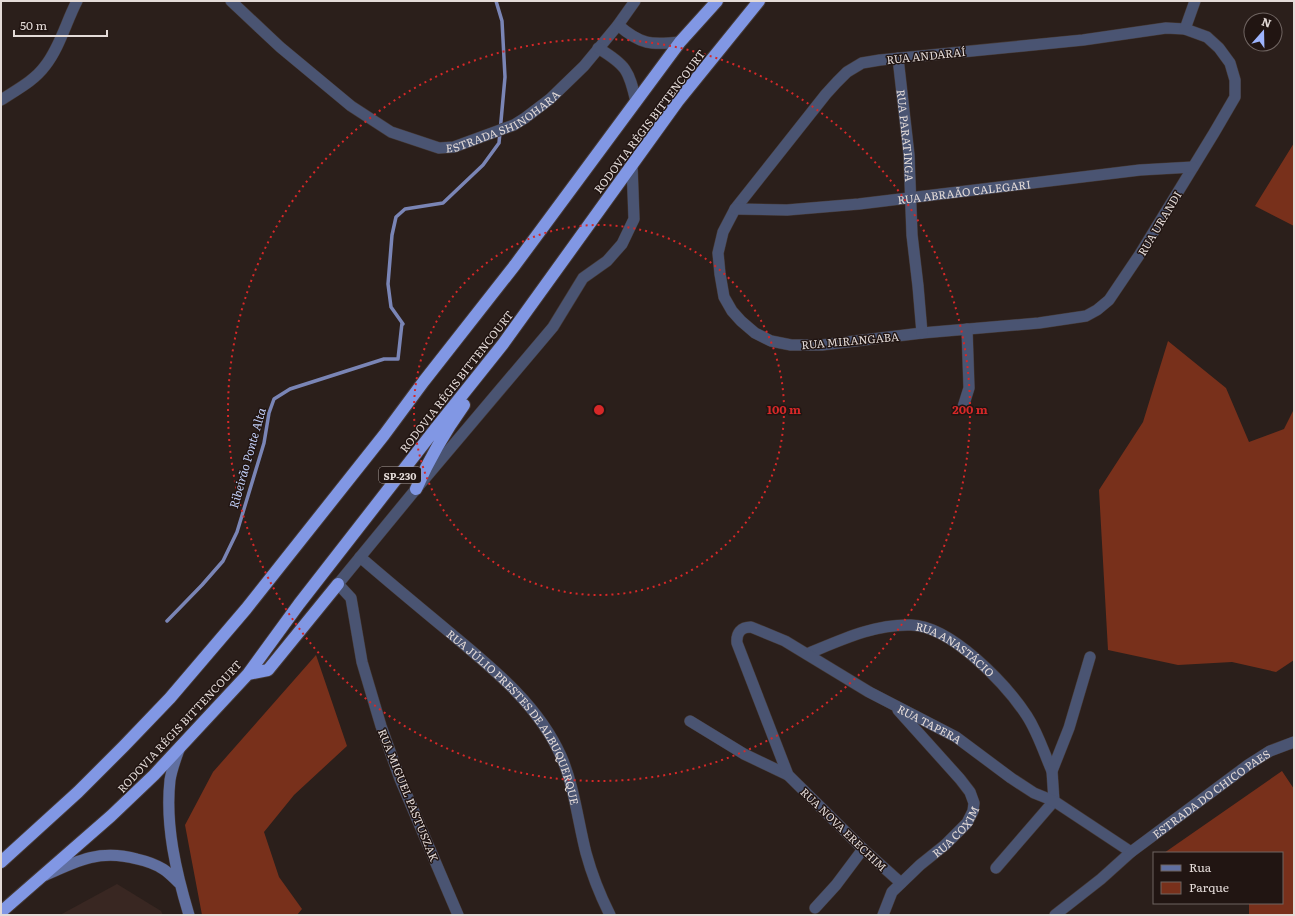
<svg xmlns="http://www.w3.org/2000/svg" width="1295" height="916" font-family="Literata,serif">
	<rect width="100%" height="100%" fill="#2b1f1b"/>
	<path fill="#392722" d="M117,884L161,911L163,915H60Z"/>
	<path fill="#78301b" d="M1294,143V226L1255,206Z
		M1168,341L1226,388L1249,442L1284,429L1294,409V660L1276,672L1232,662L1178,665L1108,650L1099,490L1143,422Z
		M316,655L347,746L294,795L264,832L279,877L302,909L297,915H202L185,825L213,772Z
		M1282,771L1294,789V915H1249V904L1248,903H1282V853H1164Z"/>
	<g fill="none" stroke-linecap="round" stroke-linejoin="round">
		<path stroke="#7a85b6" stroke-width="3.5" d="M167,621L202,585L223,561L237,532L264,443L269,413L274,399L290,389L384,359H398L402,323L403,324L391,307L388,284L392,235L396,217L405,209L443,203L483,165L499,143L505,77L502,21L496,1"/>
		<defs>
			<g id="minor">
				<path d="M1166,28L1185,29L1207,37L1219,48L1230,63L1235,80V97L1214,133L1140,254L1109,300L1097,310L1086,316L1039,323L922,333L822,345H791L771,341L755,333L741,321L732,311L724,297L720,274L718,253L723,232L735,209L826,94L837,82L847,72L862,63L880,60L1083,40Z"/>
				<path d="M1185,29L1195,1"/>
				<path id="s1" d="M898,58L909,155L912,235L918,286L922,333"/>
				<path d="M1,100C16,90 34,81 45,66C60,47 66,22 77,1"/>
				<path id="s2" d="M735,209L787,210L859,204L1140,170L1193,167"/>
				<path d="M963,407L969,388L967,329"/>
				<path id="s3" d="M360,557C389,582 419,607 448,631C491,667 538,704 561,756C574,785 578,822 586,853C592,875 600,895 610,915"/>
				<path id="s4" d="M807,654C841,640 874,624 911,625C951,626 1006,684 1027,716C1038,733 1044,753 1052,771"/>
				<path d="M690,721L744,754L788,775"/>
				<path d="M996,868L1054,801L1052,771L1069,728L1090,657"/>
				<path id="s5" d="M901,883L863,849L788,775L737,643C736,633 741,627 751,627L785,641L869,692L956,737L1011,778L1034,793L1054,801L1131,852"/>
				<path d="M815,908L836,885L863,849"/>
				<path d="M458,915L400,779L381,726L362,662L351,598L338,584L416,489L553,327L583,278L607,261L622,244L634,219L632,165"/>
				<path id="s6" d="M883,915L892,892L920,865L945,845L967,823L973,811L974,803L970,792L960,779L898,710"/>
				<path id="s7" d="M1055,915L1101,879L1131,852L1248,765L1270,751L1294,742"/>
			</g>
			<g id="tertiary">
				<path id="s8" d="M231,1L280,47L351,106L391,132L439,148L454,147L514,125L525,118L550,99L584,66L618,25L635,1"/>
				<path d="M618,25C641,45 651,45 680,42"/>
				<path d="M598,48C626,65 629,70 636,102"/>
			</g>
			<path id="secondary" d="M180,747C176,758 172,768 170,780C165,825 176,872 189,915
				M46,875C78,860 101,849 137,859C146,861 155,864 163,869C168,872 174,878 179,883"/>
			<path id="motorway" d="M416,489C430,457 444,433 464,405
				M248,674L268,670L338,584
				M1,862L78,792L124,746L170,698L246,609L384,435L424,381L515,265L680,42L717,1
				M1,912L111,816L154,775L248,674L299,604L436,428L503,344L678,101L759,1"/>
		</defs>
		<use href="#minor" stroke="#453935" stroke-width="12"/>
		<use href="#tertiary" stroke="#453935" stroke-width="12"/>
		<use href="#secondary" stroke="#453935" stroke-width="12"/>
		<use href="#motorway" stroke="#453935" stroke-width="14"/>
		<use href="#minor" stroke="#4a5472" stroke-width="11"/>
		<use href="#tertiary" stroke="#4a5472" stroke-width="11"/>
		<use href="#secondary" stroke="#606fa0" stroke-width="11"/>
		<use href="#motorway" stroke="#8197e4" stroke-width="12"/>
	</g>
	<g fill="none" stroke="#d62828" stroke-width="2" stroke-dasharray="2 4">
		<circle cx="599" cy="410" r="185"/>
		<circle cx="599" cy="410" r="371"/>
	</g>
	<g text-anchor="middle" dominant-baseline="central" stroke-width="3" stroke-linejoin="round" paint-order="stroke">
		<rect fill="#211512" stroke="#aaa09d" stroke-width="1" x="379" y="467" width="42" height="16" rx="3"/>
		<g font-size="10" font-weight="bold" fill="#e4dbd8">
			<text x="400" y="475">SP-230</text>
		</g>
		<g font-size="11" fill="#e4dbd8" stroke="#211512">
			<text transform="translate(926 55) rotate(-6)">RUA ANDARAÍ</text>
			<text stroke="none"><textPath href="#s8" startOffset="328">ESTRADA SHINOHARA</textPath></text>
			<text transform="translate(649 121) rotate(-53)">RODOVIA RÉGIS BITTENCOURT</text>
			<text stroke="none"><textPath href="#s1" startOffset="78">RUA PARATINGA</textPath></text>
			<text stroke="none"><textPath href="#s2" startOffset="230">RUA ABRAÃO CALEGARI</textPath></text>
			<text transform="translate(1159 223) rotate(-59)">RUA URANDI</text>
			<text transform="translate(850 340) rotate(-5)">RUA MIRANGABA</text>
			<text transform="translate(456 381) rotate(-52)">RODOVIA RÉGIS BITTENCOURT</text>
			<text stroke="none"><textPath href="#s4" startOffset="160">RUA ANASTÁCIO</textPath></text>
			<text stroke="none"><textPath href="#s3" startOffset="226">RUA JÚLIO PRESTES DE ALBUQUERQUE</textPath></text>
			<text stroke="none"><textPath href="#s5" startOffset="526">RUA TAPERA</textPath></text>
			<text transform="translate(179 726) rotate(-47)">RODOVIA RÉGIS BITTENCOURT</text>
			<text stroke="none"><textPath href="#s7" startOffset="198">ESTRADA DO CHICO PAES</textPath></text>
			<text transform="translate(409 795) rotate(68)">RUA MIGUEL PASTUSZAK</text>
			<text transform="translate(844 829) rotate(44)">RUA NOVA ERECHIM</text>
			<text stroke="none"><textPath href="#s6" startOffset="113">RUA COXIM</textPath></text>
		</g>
		<g font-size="12" font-style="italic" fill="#c0cdf6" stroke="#211512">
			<text transform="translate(247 458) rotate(-74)">Ribeirão Ponte Alta</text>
		</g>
	</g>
	<circle cx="599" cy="410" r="6" fill="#d62828" stroke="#211512" stroke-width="2"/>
	<g font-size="12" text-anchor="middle" font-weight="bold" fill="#d62828" stroke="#211512" stroke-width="3" stroke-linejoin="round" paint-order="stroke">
		<text x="784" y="414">100 m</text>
		<text x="970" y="414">200 m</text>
	</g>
	<rect width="1295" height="916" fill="none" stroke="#e4dbd8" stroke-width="4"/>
	<rect x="1153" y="852" width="130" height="52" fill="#211512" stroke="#6f6461"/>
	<rect x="1161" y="865" width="20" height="6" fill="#606fa0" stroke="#6f6461"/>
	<text x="1189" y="872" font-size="12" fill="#e4dbd8">Rua</text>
	<rect x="1161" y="882" width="20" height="12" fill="#78301b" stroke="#6f6461"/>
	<text x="1189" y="892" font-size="12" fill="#e4dbd8">Parque</text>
	<g transform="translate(1263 32) rotate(20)"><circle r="19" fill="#211512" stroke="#6f6461"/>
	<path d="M0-3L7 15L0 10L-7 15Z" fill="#9db4fd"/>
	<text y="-6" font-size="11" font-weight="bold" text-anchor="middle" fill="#e4dbd8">N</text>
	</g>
	<path d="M14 30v6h93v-6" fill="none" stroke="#e4dbd8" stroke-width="2"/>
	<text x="20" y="30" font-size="12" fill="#e4dbd8" stroke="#211512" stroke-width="3" paint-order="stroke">50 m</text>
</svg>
